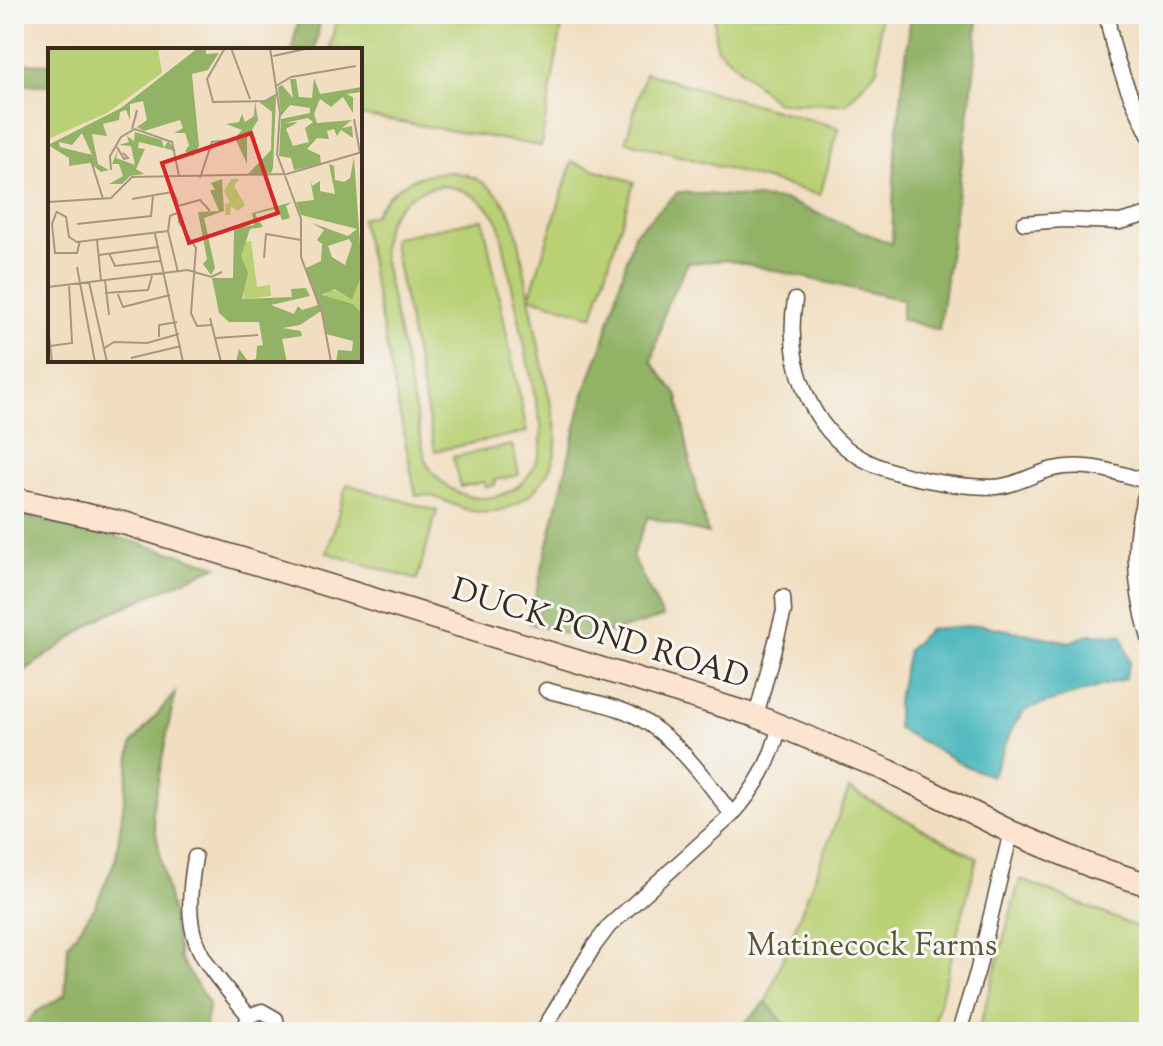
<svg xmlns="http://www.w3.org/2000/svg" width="1163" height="1046" font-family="'Sorts Mill Goudy',serif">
	<rect width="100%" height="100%" fill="#f6f6f2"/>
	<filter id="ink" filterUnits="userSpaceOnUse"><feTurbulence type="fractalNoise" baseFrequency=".0125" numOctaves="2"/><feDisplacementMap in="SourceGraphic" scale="16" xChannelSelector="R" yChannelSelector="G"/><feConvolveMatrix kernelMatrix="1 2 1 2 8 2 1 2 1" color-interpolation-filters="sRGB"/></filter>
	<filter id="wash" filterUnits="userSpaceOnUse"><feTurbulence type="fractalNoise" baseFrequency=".006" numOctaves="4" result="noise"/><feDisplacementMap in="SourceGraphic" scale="32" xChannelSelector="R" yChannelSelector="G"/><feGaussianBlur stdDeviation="1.8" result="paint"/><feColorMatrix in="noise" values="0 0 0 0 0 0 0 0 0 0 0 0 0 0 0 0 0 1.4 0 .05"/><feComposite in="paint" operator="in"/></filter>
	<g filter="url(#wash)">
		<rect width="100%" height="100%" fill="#f1dec0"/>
		<path fill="#b9d074" stroke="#7a7d49" stroke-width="2" fill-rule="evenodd" d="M337,14H564L541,146L360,115V50H330Z
			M714,14H880L878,68L846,104L777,103L716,47Z
			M645,73L839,128L820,195L626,141Z
			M572,162L634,182L593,316L529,297C535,327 541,357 547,387C552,408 559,432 555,453C548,484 522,508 491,512C459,516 442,491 416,496L361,218L374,215C405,160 485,155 512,217C522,242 522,271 530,295ZM442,186C468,188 486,200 499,223L541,425C549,499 463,526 426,462L383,258C379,219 403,190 442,186Z
			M483,219L527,432L435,451L392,238Z
			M512,445L519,475L495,480V485L485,487L484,482L460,487L453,457Z
			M347,484L437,511L417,580L327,553Z
			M849,789L977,858L932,1032H736L766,1002Z
			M1020,879L1149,932V1032H978Z"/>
		<path fill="#92b266" stroke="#666e42" stroke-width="2" d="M299,14H321L315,50H292Z
			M911,14H978L975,66L939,330L901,319L903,300L728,260L688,263L666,306L652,362L678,396L691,467L708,534L648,517L632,556L663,617L584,640L529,623L584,394L603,343L634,234L678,192L785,200L892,244L895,151Z
			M14,63L50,64V86L14,84Z
			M14,514L132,541L217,566L104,616L14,678Z
			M175,693L152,812L180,959L209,1004L204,1032H20L36,1012L65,995L68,944L95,907L116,858L132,744Z
			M766,1002L791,1032H736Z"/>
		<path fill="#45b5bc" stroke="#40706d" stroke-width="2" d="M982,625L1070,642L1091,634L1122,635L1130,662L1125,679L1027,709C1009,724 1004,755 991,776L968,767L897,728V702L908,650L929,629Z"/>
	</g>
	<g filter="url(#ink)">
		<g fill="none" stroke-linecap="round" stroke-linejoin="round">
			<defs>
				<path id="street" d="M1107,14C1112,57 1130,96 1149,135
					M1024,223L1062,220L1120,222L1149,214
					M795,300C785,359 808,429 863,459C896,477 951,486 989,487C1012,488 1032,474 1053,469C1087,461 1117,473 1149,482
					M1149,485C1129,536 1134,587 1149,638
					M546,690C570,697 596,701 619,709C667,725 704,776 732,815
					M756,716L784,611L783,597
					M195,857C181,941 197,954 249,1016
					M243,1032L249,1016L262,1011L276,1019L278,1032
					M542,1032L594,946L609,926L732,815C757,787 771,761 780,725
					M959,1032L978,969L1011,832"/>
				<path id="secondary" d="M14,499L127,524L756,716L889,771L1011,832L1091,866L1149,885"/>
			</defs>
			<use href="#street" stroke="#564536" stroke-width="17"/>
			<use href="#secondary" stroke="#564536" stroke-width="25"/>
			<use href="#street" stroke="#fff" stroke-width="14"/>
			<use href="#secondary" stroke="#fde4d1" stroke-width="22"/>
		</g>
	</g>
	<g text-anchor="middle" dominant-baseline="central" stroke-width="6" stroke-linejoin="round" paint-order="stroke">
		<g font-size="32" fill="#3b2a1e" stroke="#f6f6f2">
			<text transform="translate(600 635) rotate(17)">DUCK POND ROAD</text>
		</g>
		<g font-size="32" fill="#5a5434" stroke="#f6f6f2">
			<text x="872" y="947">Matinecock Farms</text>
		</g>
	</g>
	<g transform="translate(48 48)">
		<rect width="314" height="314" fill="#f1dec0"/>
		<path d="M0,0H110L114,25L59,65L0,91ZM183,131H191L186,138L197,157L190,163L183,158L182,167H177V156L182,155L176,143ZM203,193L209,239L222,237L223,248L196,251L189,195ZM314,226V266L305,256L275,249L282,240L304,252Z" fill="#b9d074"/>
		<path d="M150,0H158V6L171,5L160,22L144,26L151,98L145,108L137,103L141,97L137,85H126L135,80L132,72L96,83L89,79L99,72L95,53L82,56V72L78,62L72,64L71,72L55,76L59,88L44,86L50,116L61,122L53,124L42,115L21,118V110L0,97L73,60ZM34,85L44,107L12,99L11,94L24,97ZM266,30L272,46L314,39V44L298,46L305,49V65L295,49L283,59L272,51L266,66L269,75L304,72L294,80L304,78L305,90L293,82L289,88L286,81L279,83L281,91L269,90L259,101L272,107L273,116L246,122L243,110L231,108L233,71L262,65V60L242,57L233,68L230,39L234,37L245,50L242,31H248L251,49L264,50ZM260,70L265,74L257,80L261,94L245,98L238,81L250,74L236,75ZM228,48L225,120L223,125L199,127L223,102L224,64L211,54ZM207,53L210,72L199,90V116L187,90L194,82L178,76L191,74L194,66L197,74L206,68ZM87,84L114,92L116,100L120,93L128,103L91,94L90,100L97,101L88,121L96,126L82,128L74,136H61L75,128L71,116H64L70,101L68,110L87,117L83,98L71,97L81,94L79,88L86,93ZM306,109L314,226L304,252L286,241L274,247L305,256L314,266V313L288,314L290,302L304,303L305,293L278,286L273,263L252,277L235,280L253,283L254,288L234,291L239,314H188L191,301L200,313L208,311L209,298L215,297L211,274H181L171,265L164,230H185L186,180L206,177L204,165L244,154L238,158L242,170L234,172L230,160L207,166L215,179L202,181L193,208L200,225L194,251L244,249L243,241L258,240L262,248L223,257L246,266L250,258L254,262L270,257L258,220L273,213L274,196L269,192L276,182L264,175L300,188L309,181L253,167L248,154L266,152L262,131L264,138L272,133V122V143L287,146L281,116L286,118L287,132L296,134L302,130ZM301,191L304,196L297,217L284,209L280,198ZM174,131L176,163L156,170L167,220L163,227L155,216L159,211L150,164L171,163L162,142H167L163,135Z" fill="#92b266" fill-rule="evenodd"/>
		<path fill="none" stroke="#a8967f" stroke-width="2" d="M177,0L159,31L165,54L217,53L229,46M183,0L202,51M222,0L232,65L229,106L253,171V209L274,265L283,314M225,8L262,0M228,38L243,29L308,18M306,71L312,105M84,81L89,62L87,71M69,99L76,111L80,110L75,105M41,106L55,151M63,122L62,108L73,89L87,81L124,94L131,128M117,127L129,152L131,174L148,200L143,265L149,278L165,277M152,130L164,94L182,92M84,151L124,144M0,154L63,150L84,129L239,126L314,104M130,158L152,152L162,163M9,163L4,176L7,205H29L32,193M9,164L18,169L21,189L29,194L120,183L122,168L129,165M29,176L103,168L105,148M120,183L130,224M107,186L135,314M49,192L53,232M61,205L67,218L112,213M51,207L111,199M216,210L218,186L253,192M29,219L47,314M57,232L61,267M41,234L59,314M0,239L140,222L163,229L174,224M69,244L75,259L122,247M57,245L100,242L104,228M162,270L173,314M0,279L4,314M111,289V277L129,274M168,290L210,287M2,298L24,295L21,236M55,301L66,294L99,295L131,286M83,310L133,298"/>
		<path fill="#d62828" fill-opacity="0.15" stroke="#d62828" stroke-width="4" d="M203,85L230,165L141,195L114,115Z"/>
		<rect width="314" height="314" fill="none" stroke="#3b2a1e" stroke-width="4"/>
	</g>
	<rect width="1163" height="1046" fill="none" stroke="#f6f6f2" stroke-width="48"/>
</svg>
